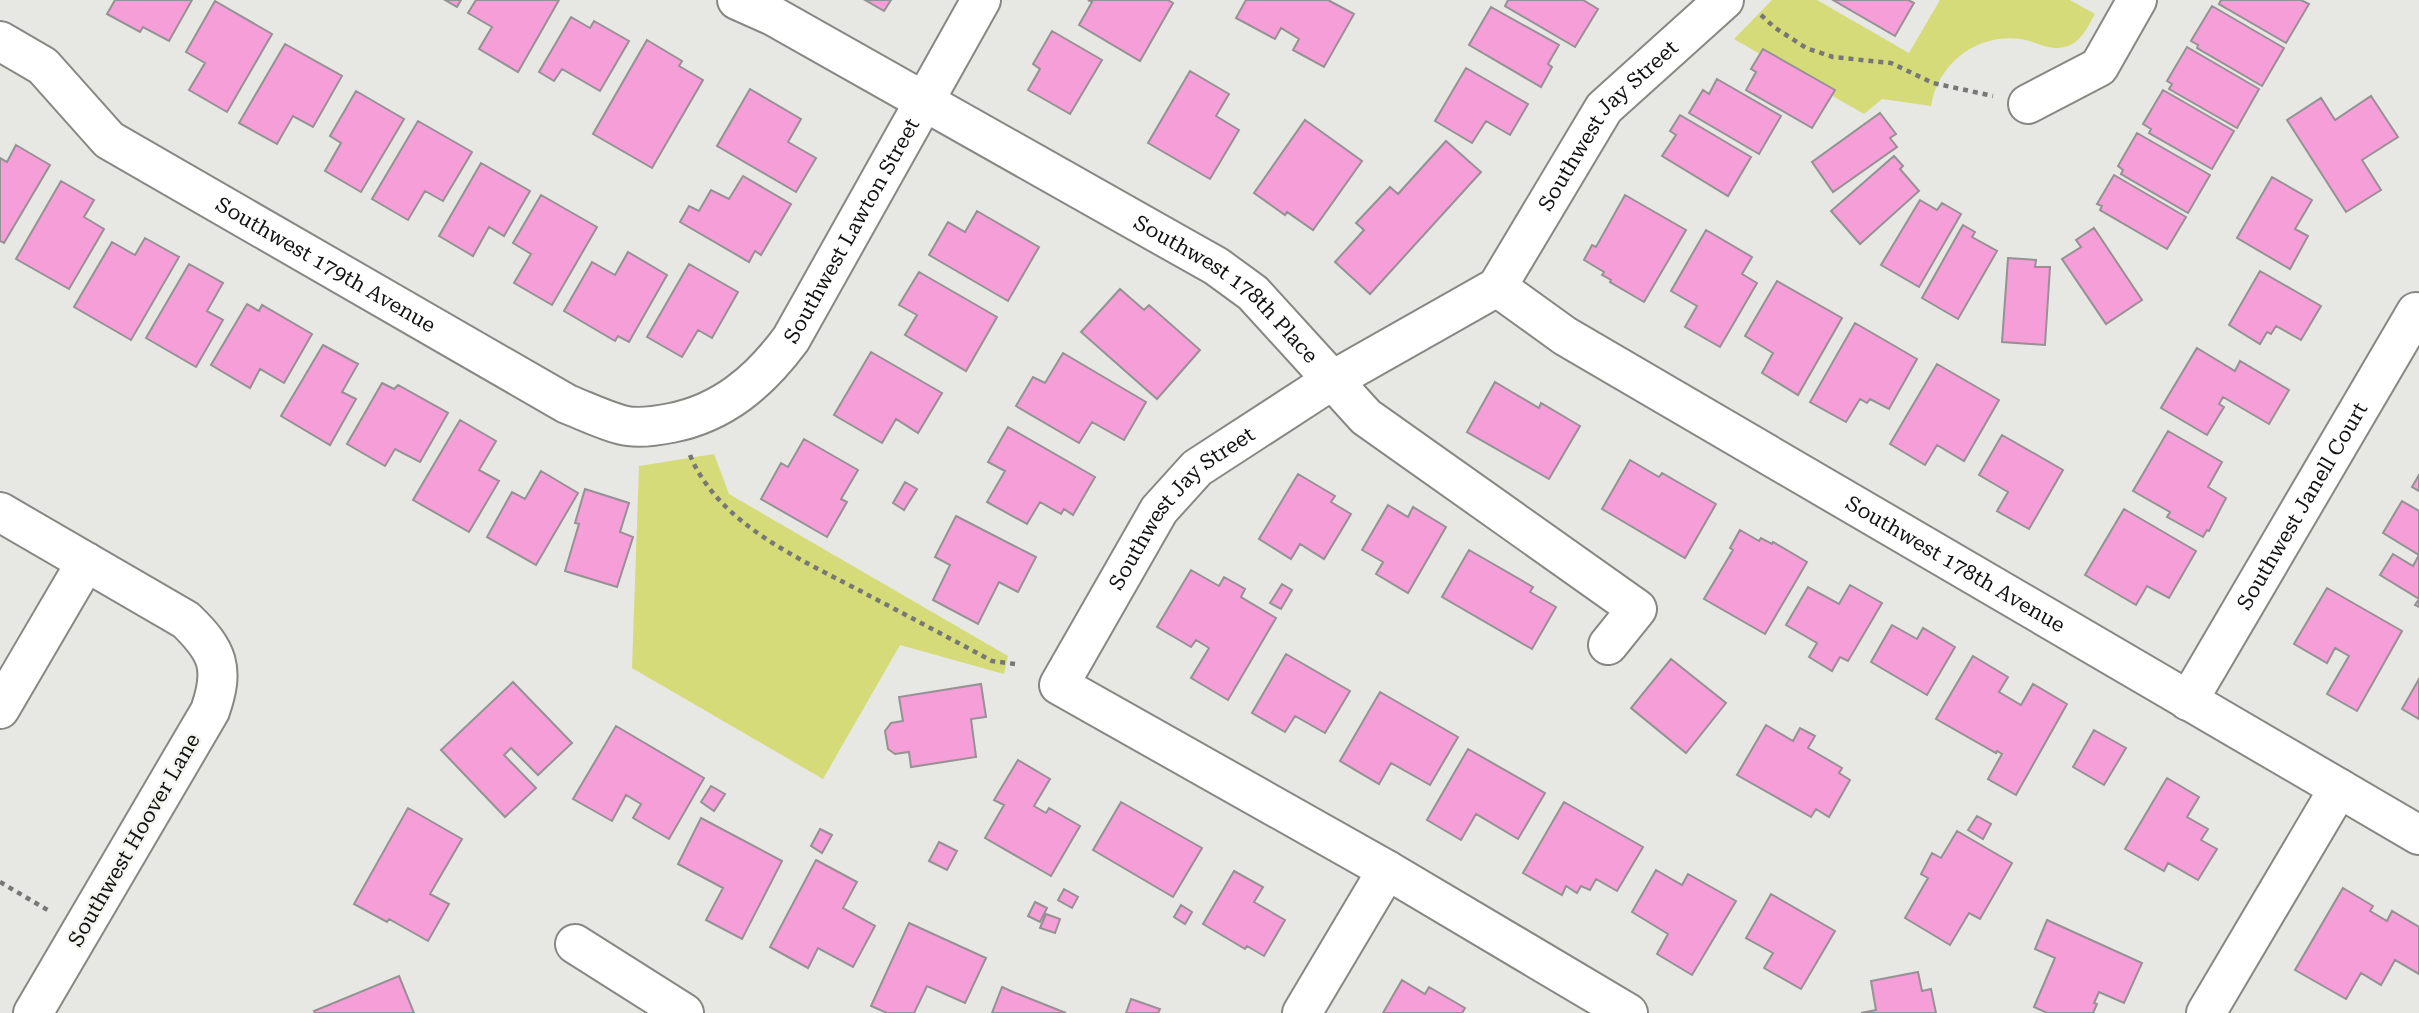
<svg xmlns="http://www.w3.org/2000/svg" width="2419" height="1013" font-family="'Roboto Serif',serif">
	<rect width="100%" height="100%" fill="#e7e7e3"/>
	<path fill="#d6db7a" d="M1772,0H1817L1909,53L1940,0H2070L2095,14C2088,26 2082,41 2068,46C2050,52 2037,42 2021,39C1977,33 1938,63 1931,106L1882,99L1864,114L1734,39Z
		M714,454L729,494L1008,656L1004,674L900,645L823,779L632,668L639,466Z"/>
	<path fill="#f69ed7" stroke="#959194" stroke-width="2" d="M115,0H192L169,41L143,27L140,32L107,14Z
		M445,0H461L457,7Z
		M476,0H559L518,72L479,49L492,27L468,13Z
		M865,0H891L884,11Z
		M1088,0H1168L1173,3L1140,61L1079,25L1092,2Z
		M1246,0H1328L1354,14L1324,67L1293,50L1299,39L1281,28L1275,39L1236,18Z
		M1508,0H1583L1598,9L1575,47L1505,6Z
		M1833,0H1908L1914,3L1895,36Z
		M2221,0H2301L2309,4L2286,43L2219,4Z
		M215,1L272,34L227,112L189,90L205,63L186,52Z
		M2212,6L2284,48L2262,86L2197,48L2198,45L2191,41Z
		M1491,7L1559,45L1548,64L1552,67L1541,87L1469,45Z
		M571,17L590,28L594,21L629,41L600,91L562,69L554,81L539,72Z
		M1052,31L1102,60L1070,114L1028,90L1040,69L1033,64Z
		M647,40L682,61L679,66L703,80L652,168L593,134Z
		M285,44L342,76L313,127L293,116L277,144L239,123Z
		M2187,47L2259,89L2237,128L2169,89L2172,84L2167,81Z
		M1763,49L1835,90L1812,128L1746,90L1756,72L1751,69Z
		M1466,68L1528,104L1510,135L1486,121L1472,143L1435,121Z
		M1190,71L1229,94L1216,116L1239,130L1210,179L1148,143Z
		M1717,79L1781,116L1759,154L1689,113L1703,90L1709,94Z
		M750,89L801,119L788,142L816,158L796,192L717,146Z
		M2163,90L2234,131L2212,169L2149,133L2151,129L2143,124Z
		M356,91L404,119L361,192L325,171L341,143L330,136Z
		M2371,96L2398,137L2362,160L2381,190L2346,212L2287,120L2321,98L2335,120Z
		M1880,113L1896,134L1890,138L1897,147L1833,192L1812,162Z
		M1680,115L1751,157L1728,196L1662,156L1676,135L1670,131Z
		M1305,120L1362,161L1313,230L1287,212L1285,215L1254,193Z
		M418,121L472,152L443,201L425,191L408,220L372,199Z
		M2137,133L2210,175L2188,213L2121,174L2123,170L2118,166Z
		M1446,141L1481,172L1370,294L1335,262L1364,230L1356,223L1390,187L1398,194Z
		M16,145L50,165L4,243L0,241V158L7,162Z
		M1894,156L1903,166L1900,169L1919,191L1860,244L1831,211Z
		M481,163L530,191L504,236L489,227L473,256L439,236Z
		M2114,175L2186,217L2167,249L2100,210L2102,206L2097,204Z
		M743,176L791,204L761,255L755,251L749,262L680,222L689,206L699,211L711,190L729,199Z
		M2272,177L2312,200L2295,229L2308,236L2290,269L2237,238Z
		M61,181L94,200L84,217L104,229L69,289L16,259Z
		M541,195L597,227L552,305L514,283L531,254L513,243Z
		M1625,195L1686,230L1644,302L1610,282L1611,280L1602,275L1604,272L1584,260L1592,245L1596,247Z
		M1920,200L1937,210L1942,203L1961,214L1919,287L1881,265Z
		M977,211L1039,247L1008,301L929,255L948,222L965,232Z
		M1963,225L1975,232L1972,237L1997,251L1958,319L1922,298Z
		M2094,228L2142,300L2106,324L2062,259L2081,247L2076,240Z
		M1706,230L1752,257L1742,274L1757,283L1720,347L1685,327L1697,306L1671,291Z
		M145,238L179,257L131,340L74,307L112,242L135,255Z
		M628,252L667,275L629,342L618,336L615,341L564,311L592,262L615,275Z
		M2008,258L2036,260L2035,267H2050L2045,345L2002,342Z
		M189,264L223,283L207,311L223,320L196,367L146,338Z
		M689,264L738,292L712,338L698,330L682,357L647,337Z
		M2260,271L2321,306L2301,340L2276,326L2271,334L2267,332L2260,344L2229,325Z
		M919,272L997,317L966,371L905,335L917,315L899,305Z
		M1777,281L1842,318L1798,395L1762,373L1773,353L1745,336Z
		M1120,289L1144,310L1149,305L1200,350L1157,399L1081,332Z
		M247,304L259,311L262,305L312,334L284,383L260,369L250,388L211,365Z
		M1855,323L1917,359L1889,409L1870,399L1867,403L1860,399L1846,422L1810,402Z
		M323,345L358,364L342,392L356,399L330,445L281,416Z
		M2197,348L2235,371L2240,361L2289,390L2269,424L2223,397L2219,404L2224,407L2207,435L2161,408Z
		M871,352L942,393L918,433L896,419L882,443L834,415Z
		M1063,353L1146,402L1124,440L1092,422L1079,443L1016,406L1033,377L1045,383Z
		M1937,364L1999,400L1964,461L1937,445L1925,465L1890,444Z
		M1495,382L1539,408L1541,403L1580,426L1549,479L1467,432Z
		M382,383L394,389L398,385L448,413L420,462L395,449L385,466L347,444Z
		M460,420L496,441L479,470L499,481L469,532L413,500Z
		M1008,427L1095,477L1073,515L1064,509L1061,514L1040,502L1027,524L987,502L1005,471L988,462Z
		M2168,431L2222,462L2208,487L2226,498L2209,531L2207,530L2203,537L2167,517L2170,512L2133,491Z
		M2002,435L2063,470L2029,529L1997,511L2008,492L1979,475Z
		M804,439L858,470L841,499L847,502L827,537L761,499L781,463L788,467Z
		M1630,460L1659,477L1662,473L1716,504L1685,558L1602,509Z
		M541,471L578,493L536,565L487,537L512,492L525,499Z
		M1298,474L1335,496L1331,502L1351,514L1324,559L1300,544L1291,559L1259,539Z
		M2419,475V491L2412,487Z
		M905,482L917,489L904,510L893,503Z
		M585,489L629,503L620,532L633,537L617,587L565,571L579,524L575,523Z
		M2402,501L2419,511V555L2383,533Z
		M1388,505L1408,517L1413,507L1446,527L1408,593L1376,574L1383,562L1362,550Z
		M2124,509L2196,551L2169,598L2147,586L2136,605L2085,575Z
		M956,516L1036,557L1018,592L999,582L978,624L933,600L950,565L935,557Z
		M1740,530L1759,541L1761,538L1772,544L1773,542L1807,562L1765,634L1704,599L1733,550L1730,548Z
		M1469,550L1533,587L1530,592L1556,607L1532,649L1442,597Z
		M2393,554L2413,566L2419,555V607L2415,605L2419,599L2380,575Z
		M1191,570L1219,586L1224,577L1245,589L1241,597L1276,618L1228,700L1191,678L1209,648L1196,640L1191,647L1157,627Z
		M1282,584L1292,590L1281,609L1270,603Z
		M1850,585L1882,603L1848,661L1840,657L1832,671L1809,657L1817,643L1786,625L1808,587L1839,604Z
		M2327,588L2402,631L2357,711L2327,694L2349,656L2335,648L2327,663L2294,644Z
		M1892,625L1917,639L1923,628L1955,647L1927,695L1871,662Z
		M1286,654L1350,691L1325,733L1295,716L1285,732L1252,713Z
		M1973,656L2008,677L1999,692L2021,705L2033,684L2067,704L2016,795L1988,779L2002,754L1997,751L1996,753L1936,719Z
		M1671,659L1726,703L1686,753L1631,708Z
		M2419,679V719L2402,709Z
		M513,682L572,743L538,775L511,748L504,755L536,788L505,817L441,750Z
		M981,684L986,717L971,719L976,757L911,767L909,752L895,754L888,749L885,731L891,723L903,721L899,697Z
		M1380,692L1458,737L1430,785L1391,763L1379,784L1340,761Z
		M1766,725L1793,741L1800,728L1815,736L1808,748L1842,768L1839,773L1850,780L1829,817L1816,809L1811,817L1737,775Z
		M616,726L704,778L669,839L633,818L641,804L626,795L612,821L573,799Z
		M2094,730L2126,748L2104,785L2073,767Z
		M1468,749L1545,793L1518,839L1476,814L1461,840L1427,820Z
		M1018,760L1050,779L1034,806L1046,813L1049,808L1080,826L1051,876L985,838L1004,805L994,800Z
		M2167,778L2199,797L2187,817L2208,829L2201,840L2217,849L2198,880L2168,863L2164,871L2125,849Z
		M711,786L725,794L714,811L701,802Z
		M1121,802L1202,848L1173,897L1093,850Z
		M1564,802L1643,847L1617,891L1596,879L1590,890L1581,886L1577,893L1566,886L1562,895L1523,873Z
		M408,808L462,839L430,894L449,904L428,941L389,919L387,922L354,904Z
		M1977,816L1991,824L1983,839L1968,830Z
		M701,818L782,861L742,939L706,920L723,888L678,864Z
		M820,829L832,835L822,853L811,846Z
		M1957,831L2012,863L1980,919L1969,913L1950,945L1905,918L1928,878L1921,874L1932,853L1941,858Z
		M939,842L957,851L947,870L929,861Z
		M816,860L857,882L843,908L875,926L853,967L818,948L808,968L770,947Z
		M1656,870L1682,885L1688,874L1736,901L1692,975L1657,954L1668,934L1632,912Z
		M1234,871L1263,887L1254,902L1285,920L1264,956L1247,946L1245,949L1203,924Z
		M2343,888L2373,906L2370,911L2387,921L2392,911L2419,927V974L2395,960L2381,985L2361,973L2346,999L2295,970Z
		M1064,889L1078,897L1072,908L1058,900Z
		M1771,894L1835,931L1801,989L1764,968L1773,953L1746,938Z
		M1035,902L1047,908L1040,922L1028,916Z
		M1181,905L1192,912L1185,924L1174,917Z
		M1046,914L1060,919L1055,933L1040,928Z
		M2047,920L2142,963L2124,1003L2099,992L2094,1003L2097,1004L2093,1013H2047L2034,1007L2055,958L2035,949Z
		M909,923L986,958L965,1003L927,986L914,1013H887L871,1006Z
		M1918,972L1922,991L1931,989L1936,1013H1861L1876,1010L1871,981Z
		M399,976L414,1013H315L314,1011Z
		M1402,980L1425,994L1429,987L1465,1008L1462,1013H1383Z
		M1002,987L1013,992L1066,1013H992Z
		M1131,999L1160,1009L1158,1013H1126Z"/>
	<g fill="none" stroke-linecap="round" stroke-linejoin="round">
		<defs>
			<g id="minor">
				<path id="s1" d="M737,0L773,16L1184,248L1216,266L1253,293L1366,417L1637,609L1608,645"/>
				<path id="s2" d="M0,41L43,66L109,140L567,404C585,411 603,420 622,425C637,429 656,426 671,423C723,413 760,381 791,339L981,0"/>
				<path d="M2028,104L2099,67L2137,0"/>
				<path id="s3" d="M1497,287L1565,336L2419,835"/>
				<path d="M0,512L186,620C218,651 225,668 210,711L33,1013"/>
				<path id="s4" d="M2188,701L2416,312"/>
				<path d="M0,709L86,562"/>
				<path d="M1387,870L1628,1013"/>
				<path d="M575,944L684,1013"/>
				<path id="s5" d="M1302,1013L1387,870L1059,685L1159,510L1197,468L1331,381L1497,287L1604,108L1724,0"/>
				<path d="M2206,1013L2339,788"/>
			</g>
		</defs>
		<use href="#minor" stroke="#878884" stroke-width="42"/>
		<path stroke="#777775" stroke-width="4.5" stroke-dasharray="5 5" stroke-linecap="butt" d="M1761,15L1774,27L1806,48L1833,57L1891,63L1933,83L1993,96
			M690,455C719,526 805,561 868,595C910,617 951,639 992,661L1015,664
			M0,882L51,912"/>
		<use href="#minor" stroke="#fff" stroke-width="38"/>
	</g>
	<g text-anchor="middle" dominant-baseline="central" stroke-width="5" stroke-linejoin="round" paint-order="stroke">
		<g font-size="21" fill="#121211" stroke="#f4f5f0">
			<text stroke="none"><textPath href="#s5" startOffset="1349">Southwest Jay Street</textPath></text>
			<text stroke="none"><textPath href="#s2" startOffset="1060">Southwest Lawton Street</textPath></text>
			<text stroke="none"><textPath href="#s2" startOffset="399">Southwest 179th Avenue</textPath></text>
			<text stroke="none"><textPath href="#s1" startOffset="570">Southwest 178th Place</textPath></text>
			<text stroke="none"><textPath href="#s4" startOffset="226">Southwest Janell Court</textPath></text>
			<text stroke="none"><textPath href="#s5" startOffset="761">Southwest Jay Street</textPath></text>
			<text stroke="none"><textPath href="#s3" startOffset="536">Southwest 178th Avenue</textPath></text>
			<text transform="translate(134 840) rotate(-60)">Southwest Hoover Lane</text>
		</g>
	</g>
</svg>
